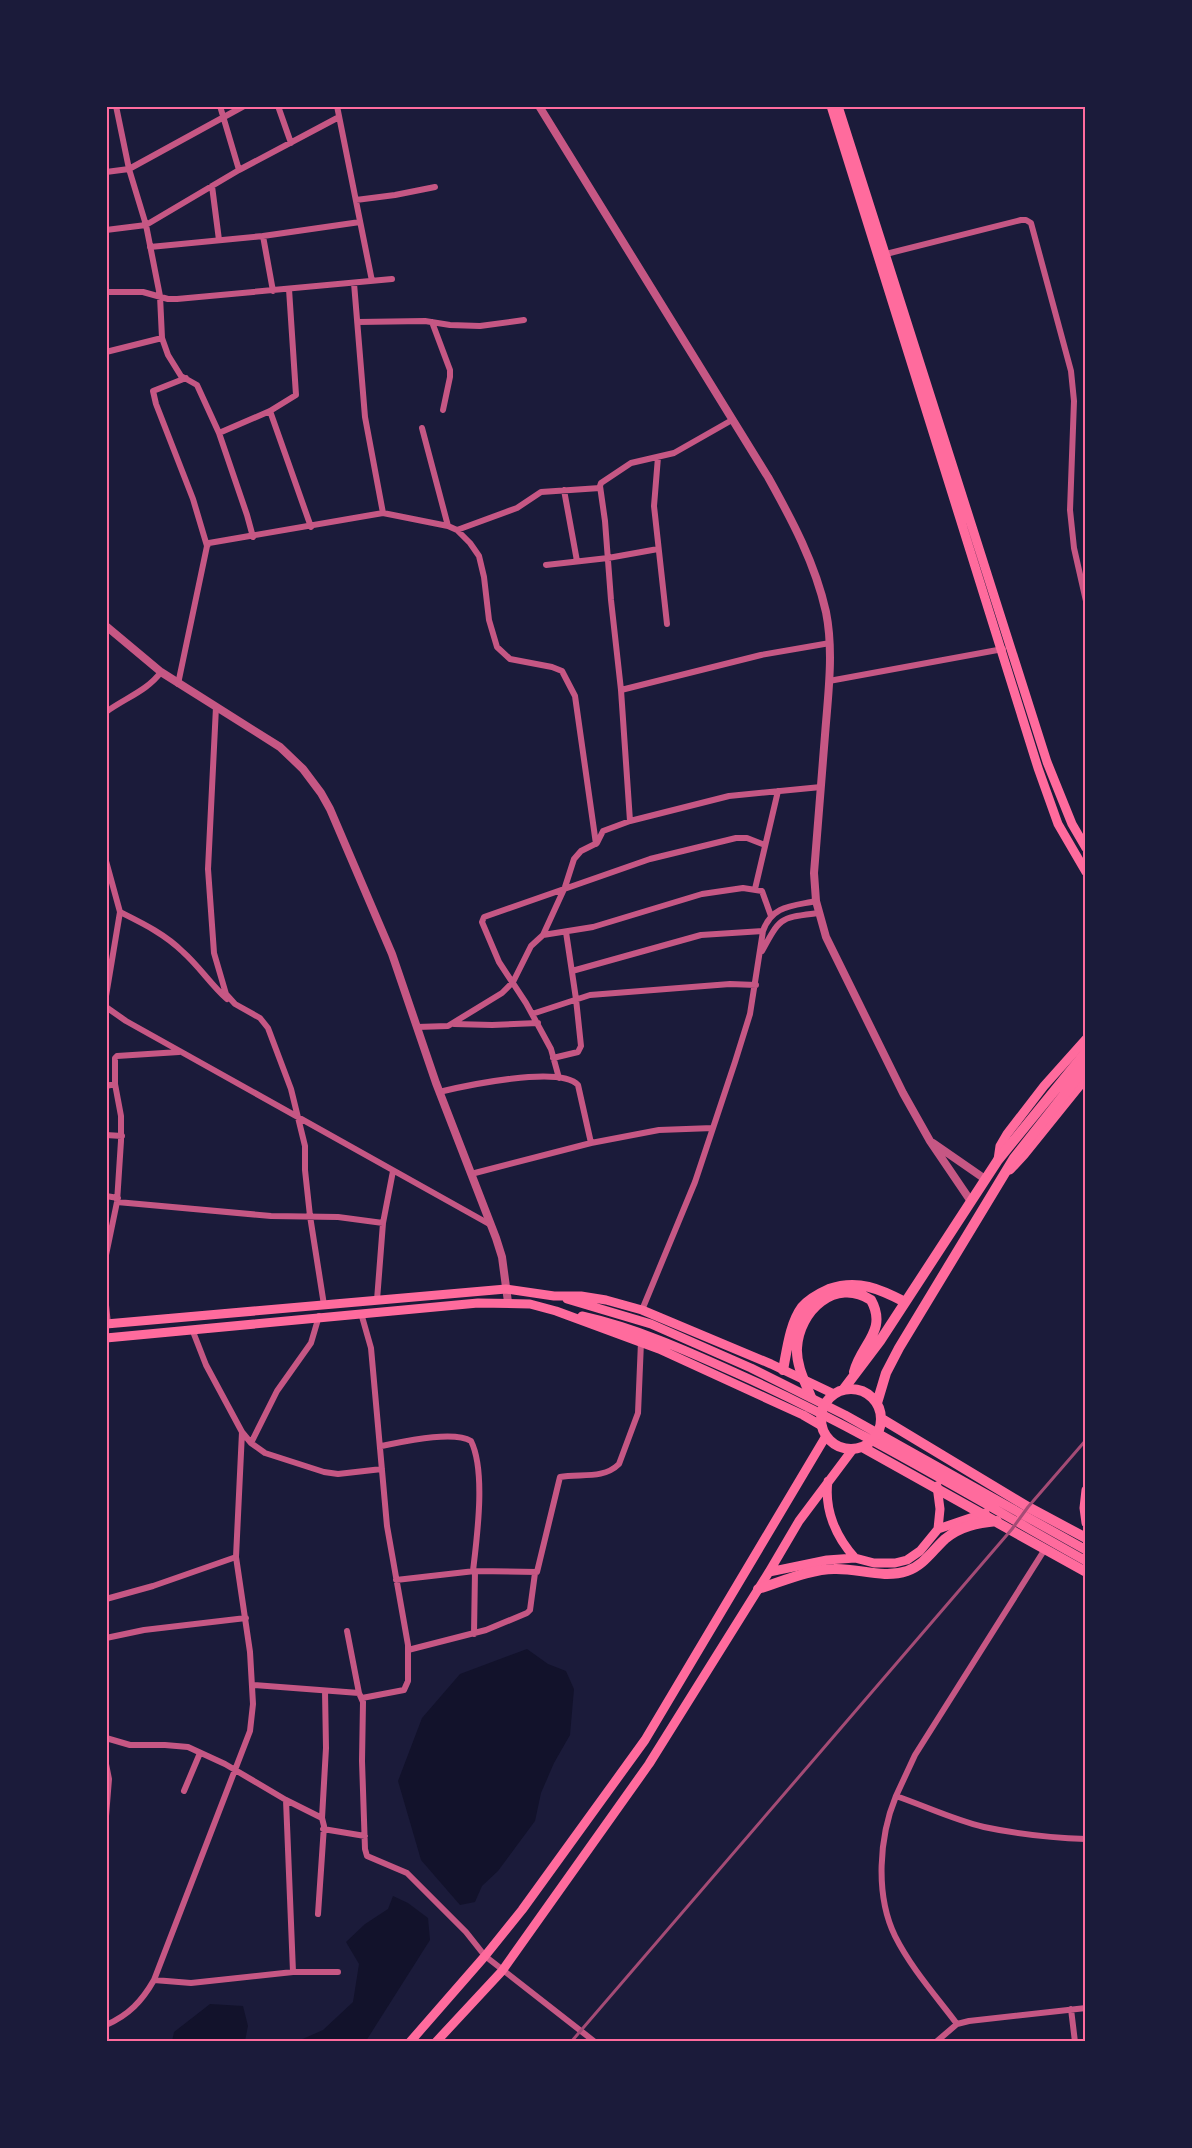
<svg xmlns="http://www.w3.org/2000/svg" width="1192" height="2148" font-family="'Source Serif 4',serif">
	<rect width="100%" height="100%" fill="#1b1b3a"/>
	<path fill="#12122b" d="M527,1649L548,1664L566,1671L574,1689L570,1735L554,1763L541,1793L535,1821L498,1871L482,1886L475,1902L460,1905L421,1860L398,1781L422,1718L460,1674Z
		M393,1896L408,1903L428,1918L430,1940L366,2041H298L323,2030L353,2002L359,1964L346,1942L365,1924L388,1909Z
		M210,2004L243,2006L248,2026L245,2041H172L174,2032Z"/>
	<g fill="none" stroke-linecap="round" stroke-linejoin="round">
		<path stroke="#c65784" stroke-width="6" d="M116,106L129,169L146,225L160,296L162,338L168,355L181,376L197,385L219,433L247,515L253,537
			M220,106L239,170
			M278,106L291,143
			M337,106L372,281
			M106,172L129,169L244,106
			M212,186L219,240
			M356,200L395,195L435,187
			M106,230L146,225L239,170L339,117
			M263,236L273,291
			M150,247L263,236L360,222
			M886,254L1021,220H1026L1031,223L1071,371L1074,401L1070,510L1074,548L1086,601
			M354,283L365,417L383,513
			M106,292H143L168,299H177L392,279
			M358,322L425,321L450,325L480,326L524,320
			M432,322L450,370V377L443,410
			M106,352L162,338
			M270,411L311,527
			M422,428L448,526
			M219,433L270,411L296,395L289,289
			M658,457L654,506L667,624
			M564,490L577,561
			M457,530L517,508L541,492L600,488
			M207,546L209,543L383,513L448,526L457,530L470,543L479,556L484,577L489,620L497,647L510,659L552,667L562,671L575,696L596,844
			M546,565L608,558L658,549
			M829,681L1003,649
			M178,684L207,546L193,499L156,404L153,391L186,378
			M621,690L761,655L830,643
			M216,707L208,869L214,953L226,994L235,1004L260,1018L268,1028L291,1089L305,1146V1170L310,1216L324,1305
			M106,712C125,698 147,691 161,672
			M630,821L621,690L611,600L605,521L600,486L601,483L631,463L674,453L732,420
			M106,861L120,912L106,996
			M755,889L778,791
			M120,912C142,923 165,934 183,952C199,966 211,985 227,999
			M543,935L565,887L574,859L581,851L597,843L603,831L630,821L729,796L821,787
			M762,951C781,916 780,918 819,913
			M572,971L701,935L763,931
			M106,1007L126,1021L491,1225
			M532,1014L590,995L730,984L756,985
			M454,1024L492,1025L538,1023
			M417,1027L448,1026L502,993L513,982L531,946L543,935L593,927L702,894L743,888L762,891L771,916
			M553,1058L578,1052L581,1046L576,999L566,932
			M559,1078L551,1049L526,1003L499,962L482,922L484,917L650,859L736,838H747L765,845
			M106,1086L115,1084
			M439,1092C464,1086 560,1065 578,1085L591,1143
			M106,1135L122,1136
			M471,1174L591,1143L659,1130L713,1128
			M106,1196L118,1198
			M117,1202L271,1216L338,1217L383,1223
			M106,1255L117,1202L121,1141V1116L115,1084V1058L117,1056L179,1052
			M377,1300L383,1223L393,1171
			M106,1305L108,1324
			M642,1310L695,1182L735,1062L750,1014L763,931C772,905 793,906 816,901
			M361,1313L371,1348L387,1526L408,1645V1681L404,1690L362,1698
			M192,1329L206,1365L242,1432L251,1443L265,1453L324,1472L338,1474L382,1469
			M251,1443L277,1391L311,1343L319,1316
			M381,1446C402,1442 453,1430 471,1441C486,1471 477,1537 473,1571
			M396,1580L475,1571L537,1572L560,1477C579,1473 603,1480 619,1464L638,1413L641,1342
			M106,1599L153,1586L236,1557
			M347,1631L359,1693L363,1702L362,1761L365,1849L367,1856L407,1873L466,1932L485,1956L595,2042
			M474,1634L475,1571
			M106,1638L144,1630L246,1618
			M408,1650L486,1630L527,1613L530,1610L535,1573
			M253,1685L359,1693
			M106,1738L130,1745H165L188,1747L225,1764L286,1800L322,1818L324,1826L318,1914
			M106,1764L109,1779L106,1816
			M184,1791L200,1753
			M896,1796L915,1755L1045,1549
			M286,1800L293,1972
			M322,1818L326,1748L325,1691
			M323,1829L365,1836
			M106,1836V1845
			M154,1980L191,1983L293,1972H338
			M1071,2009L1075,2042
			M957,2024C936,1996 911,1968 895,1936C875,1895 879,1837 896,1796C925,1806 954,1820 984,1827C1017,1834 1052,1838 1086,1839
			M106,2025C129,2015 142,2001 154,1980L250,1731L253,1704L250,1652L236,1557L242,1432
			M936,2042L957,2024L969,2021L1086,2008"/>
		<path stroke="#c65784" stroke-width="8" d="M539,106L768,477C792,520 815,563 826,612C834,652 828,695 825,735C821,781 818,827 814,873L816,901L826,937L903,1093L930,1141L970,1200
			M106,626L161,672L280,747L303,769L321,793L330,809L392,954L436,1083L496,1238L502,1257L508,1302
			M933,1143L985,1179"/>
		<path stroke="#ff6b9d" stroke-width="9" d="M831,106L1038,768L1058,824L1086,872
			M838,106L1047,762L1072,824L1086,848
			M998,1160L1000,1146L1007,1134L1044,1086L1086,1039
			M1010,1170L1024,1155L1086,1078"/>
		<path stroke="#ff6b9d" stroke-width="9" d="M567,1299L651,1324L751,1368L845,1415L1086,1550
			M582,1316C636,1328 685,1350 736,1373C857,1427 970,1496 1086,1561
			M106,1324L506,1289L554,1296H581L606,1300L642,1310L771,1364L834,1394
			M106,1338L478,1303L530,1304L556,1311L659,1349L803,1415L822,1426
			M828,1481C824,1510 836,1537 855,1558
			M937,1486L940,1509L938,1529
			M1086,1490L1084,1508L1086,1523
			M769,1572L827,1560L855,1558L874,1563H895L907,1560L920,1551L938,1529L985,1513
			M410,2042L485,1956L522,1910L645,1740L826,1436
			M436,2042L502,1971L649,1764L769,1572L799,1521L853,1449"/>
		<path stroke="#ff6b9d" stroke-width="10" d="M783,1370C787,1350 790,1323 802,1307C809,1299 820,1293 829,1289C858,1279 880,1289 905,1302
			M821 1419a30 30 0 1 1 60 0a30 30 0 1 1-60 0Z
			M843,1390L880,1341L998,1160L1086,1052
			M811,1397C805,1382 796,1365 797,1348C799,1311 835,1277 871,1300C888,1331 861,1344 854,1372
			M877,1403L886,1373L899,1348L1014,1158L1086,1067
			M882,1419L1028,1507L1086,1538
			M862,1447L1086,1572
			M758,1589C781,1582 811,1569 834,1569C858,1568 883,1579 907,1571C923,1566 933,1550 945,1539C960,1526 978,1523 997,1521"/>
		<path stroke="#a44b75" stroke-width="3" d="M571,2042L1012,1529L1028,1507L1086,1440"/>
	</g>
	<rect width="1192" height="2148" fill="none" stroke="#1b1b3a" stroke-width="216"/>
	<rect x="108" y="108" width="976" height="1932" fill="none" stroke="#ff6b9d" stroke-width="2"/>
</svg>
